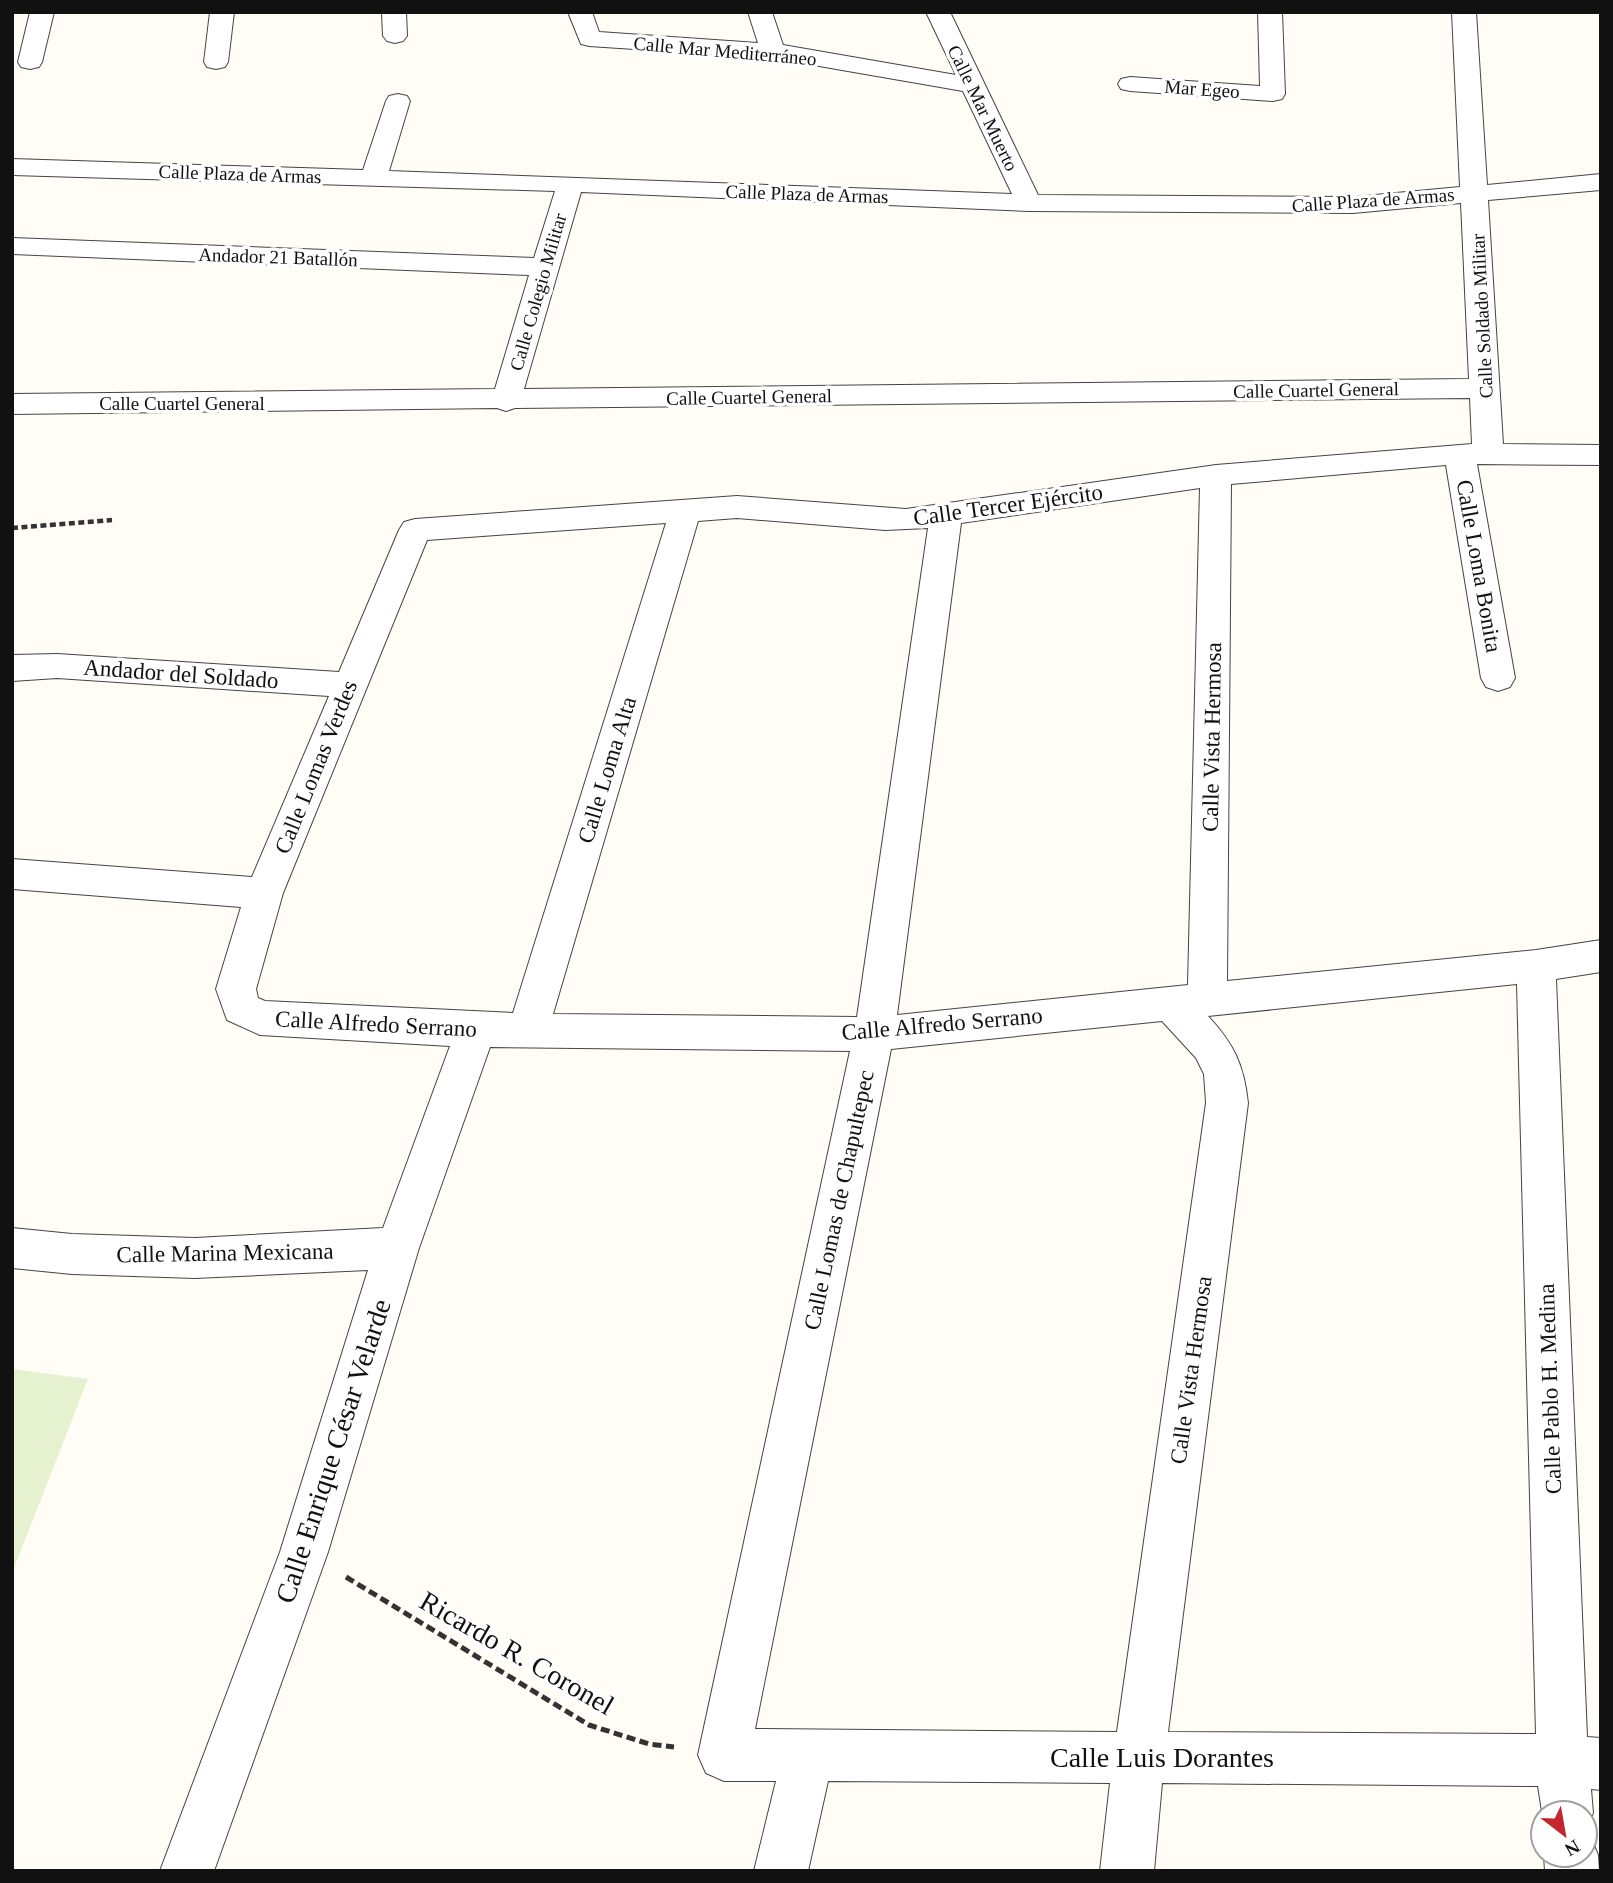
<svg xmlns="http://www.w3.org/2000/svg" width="1613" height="1883" font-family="Georgia,serif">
	<rect width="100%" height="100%" fill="#fffdf5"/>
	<path fill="#e6f2cf" d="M12,1369L88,1379L12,1573Z"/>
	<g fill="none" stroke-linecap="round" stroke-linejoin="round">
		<defs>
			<path id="minor" d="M30,12H54L42,62L39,67L30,69L21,67L18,62Z
				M210,12H234L228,62L225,67L216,69L207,67L204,62Z
				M382,12H406L407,36L403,41L395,43L387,41L383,36Z
				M568,12H592L599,32L758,43L748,12H772L783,45L956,75L926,12H950L1038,195L1353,197L1460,187L1452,12H1476L1487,185L1601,174V190L1488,200L1503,444L1601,445V465L1477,464L1515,678L1510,687L1498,691L1486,687L1481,678L1446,465L1231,484L1227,981L1536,950L1601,940V972L1556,979L1587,1737L1601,1738V1790L1591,1789L1593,1813L1586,1832L1585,1813H1543V1818L1538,1786L1162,1783L1154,1871H1100L1110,1783L828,1781L808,1871H754L776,1781H724L706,1773L698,1755L850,1051L490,1047L419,1248L328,1552L214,1871H160L280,1552L368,1270L195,1278L72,1274L12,1268V1228L72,1234L195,1238L383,1228L450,1046L260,1035L227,1020L216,989L241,907L12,889V859L252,877L329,696L57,678L12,681V655L57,654L339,672L399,530L404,522L415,519L737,496L906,509L1216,465L1472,444L1470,398L515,408L506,411L497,408L12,414V394L495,389L529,275L12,254V238L534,258L555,191L12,175V159L363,170L386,101L389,96L398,94L407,96L410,101L389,171L1012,194L963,91L773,58L589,46L581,44ZM581,192L1029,211L1353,213L1461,203L1469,379L524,389ZM1200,488L1188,985L897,1015L961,523ZM737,518L885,530L928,528L857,1017L553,1014L698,521ZM666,523L513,1013L265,1001L258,998L256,989L283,893L427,540ZM1517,984L1536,1734L1168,1732L1248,1103C1244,1065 1234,1044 1208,1016ZM1162,1021L1196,1058L1204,1074L1206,1103L1117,1732L755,1729L891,1049Z
				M1258,12H1282L1285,94L1282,99L1273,101L1130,91L1121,89L1118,84L1121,79L1130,77L1260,86Z
				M1585,1834L1590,1836L1598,1855L1599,1871H1545L1544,1855H1585Z"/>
		</defs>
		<use href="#minor" stroke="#444" stroke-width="2"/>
		<path stroke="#333" stroke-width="4.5" stroke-dasharray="6 3.5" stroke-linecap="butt" d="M12,528L112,520"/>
		<path stroke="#333" stroke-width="5" stroke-dasharray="9 4.5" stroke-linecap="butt" d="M346,1577L589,1725L649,1744L674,1747"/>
		<use href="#minor" fill="#fff" fill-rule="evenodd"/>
	</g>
	<g text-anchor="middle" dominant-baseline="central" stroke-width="7" stroke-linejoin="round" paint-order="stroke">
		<g font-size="19" fill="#111" stroke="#fff">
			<text transform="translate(725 51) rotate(5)">Calle Mar Mediterráneo</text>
			<text transform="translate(1202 89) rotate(4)">Mar Egeo</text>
			<text transform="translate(983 108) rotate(64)">Calle Mar Muerto</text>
			<text transform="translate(240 174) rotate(2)">Calle Plaza de Armas</text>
			<text transform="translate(807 194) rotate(2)">Calle Plaza de Armas</text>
			<text transform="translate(1373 200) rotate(-4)">Calle Plaza de Armas</text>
			<text transform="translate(278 257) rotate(2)">Andador 21 Batallón</text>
			<text transform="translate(538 292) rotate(-74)">Calle Colegio Militar</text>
			<text transform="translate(1482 316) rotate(-93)">Calle Soldado Militar</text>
			<text transform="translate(1316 390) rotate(-1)">Calle Cuartel General</text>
			<text transform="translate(749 397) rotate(-1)">Calle Cuartel General</text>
			<text x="182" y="403">Calle Cuartel General</text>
		</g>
		<g font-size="23" fill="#111" stroke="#fff">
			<text transform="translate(1008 505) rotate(-8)">Calle Tercer Ejército</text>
			<text transform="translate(1479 566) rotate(80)">Calle Loma Bonita</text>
			<text transform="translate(181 674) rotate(4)">Andador del Soldado</text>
			<text transform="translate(1212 737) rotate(-89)">Calle Vista Hermosa</text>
			<text transform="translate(316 767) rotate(-68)">Calle Lomas Verdes</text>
			<text transform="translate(607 770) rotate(-73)">Calle Loma Alta</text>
			<text transform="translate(376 1024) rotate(3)">Calle Alfredo Serrano</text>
			<text transform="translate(942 1024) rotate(-5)">Calle Alfredo Serrano</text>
			<text transform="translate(839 1200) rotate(-78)">Calle Lomas de Chapultepec</text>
			<text transform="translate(225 1253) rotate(-1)">Calle Marina Mexicana</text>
			<text transform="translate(1191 1370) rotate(-82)">Calle Vista Hermosa</text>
			<text transform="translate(1550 1389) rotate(-92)">Calle Pablo H. Medina</text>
		</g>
		<g font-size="28" fill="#111" stroke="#fff">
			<text transform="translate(333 1451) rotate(-72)">Calle Enrique César Velarde</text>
			<text transform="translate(517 1653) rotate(30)">Ricardo R. Coronel</text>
			<text x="1162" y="1757">Calle Luis Dorantes</text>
		</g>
	</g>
	<rect width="1613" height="1883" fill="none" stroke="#111111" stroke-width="28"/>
	<g transform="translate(1564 1834) rotate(149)"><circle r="33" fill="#ffffff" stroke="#a0a0a0" stroke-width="2"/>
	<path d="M0-5L12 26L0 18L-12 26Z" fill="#c4262e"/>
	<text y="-10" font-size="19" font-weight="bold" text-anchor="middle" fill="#111111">N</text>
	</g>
</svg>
